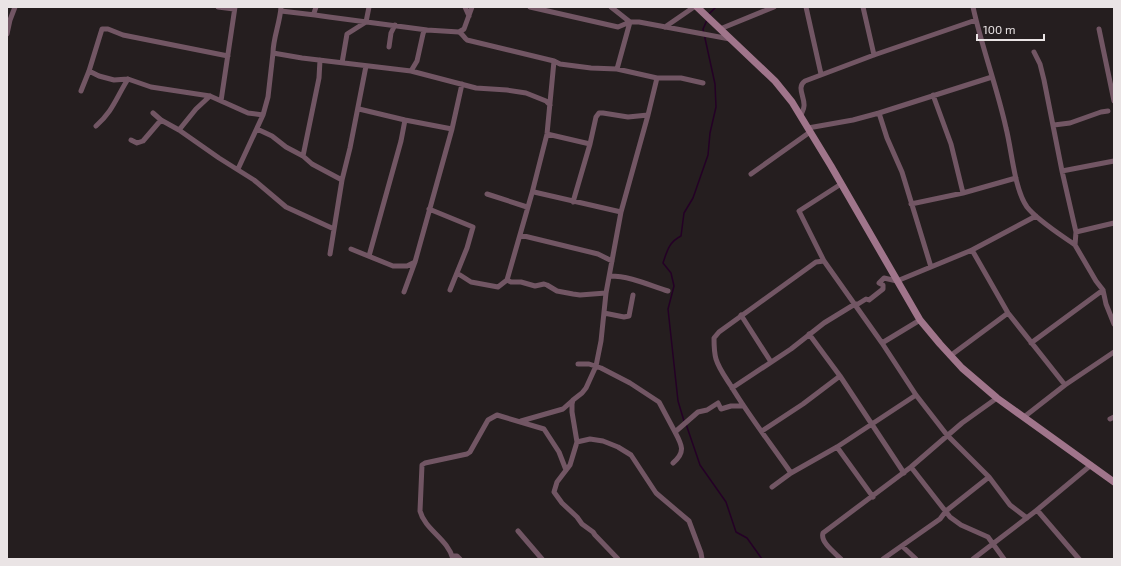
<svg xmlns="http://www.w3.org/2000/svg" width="1121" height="566" font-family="'Exo 2',sans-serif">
	<rect width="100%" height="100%" fill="#251e1f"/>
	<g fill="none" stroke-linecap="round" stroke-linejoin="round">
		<path stroke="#240026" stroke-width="1.5" d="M709,14L716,7
			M684,421L678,401L668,309L674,286L671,273L663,263C667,251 669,242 681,236L684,213L693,198L708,155L710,133L716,107L715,84L703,29L707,20
			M686,424L700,465L726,502L736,532L747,538L762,559"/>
		<path stroke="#725664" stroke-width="5" d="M218,7L234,9
			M281,7C280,23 273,38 273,53L302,58L411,71L476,88L507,90L526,93L546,101L550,105
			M316,7L314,13L315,15L329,17L427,30
			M465,7L469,16
			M530,7L618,27L630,22H639L730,39
			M611,7L630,22L617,69
			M806,7L821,74
			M863,7L874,55
			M973,7C982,48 997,87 1006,128C1012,151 1014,188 1027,207C1037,220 1061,235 1075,245
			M281,11L315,15
			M665,27L694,7
			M720,29L774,7
			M1099,29L1114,101
			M459,32L464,29L472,7
			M7,34L10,20L15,7
			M389,47L391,33L395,25
			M1034,52L1040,64L1044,80L1062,171L1076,232
			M342,63L347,34L366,22L369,7
			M89,71L99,76L114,80L128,79L151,87L210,96L248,113L263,115L268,97L273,53
			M411,71L417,61L423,34L424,31L427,30L459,32C463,34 464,38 467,40L554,61L560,64L591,68L617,69L657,78H681L703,83
			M81,91L89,71L102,29H108L123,35L228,56
			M933,95L951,144L963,193
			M221,101L235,7
			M359,109L405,120L452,129
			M153,113L161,120L179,130L219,158L254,180L286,207L334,229
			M879,113L887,138L902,172L931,267
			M801,115C802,112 804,109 804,106C805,97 796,87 805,81L874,55L976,20
			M1054,125L1070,123L1101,112L1108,111
			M96,126C113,111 116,98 128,79
			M808,128L853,120L879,113L992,77
			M257,129L272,136L286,147L303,156L312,164L342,180
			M179,130L196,109L210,96
			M547,134L590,144
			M131,140L137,143L143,141L161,120
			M303,156L319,78L320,60
			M238,169L263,115
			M1062,171L1114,161
			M751,174L810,132
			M841,184L799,211L824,261L882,343L916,395L947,435L989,477L1010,505L1027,518
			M532,193L547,134L554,61
			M487,194L527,207
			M573,202L590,144L596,117L599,113H603L628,117L648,115
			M911,204L963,193L1016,178
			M429,209L473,227L467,248L450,290
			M1114,223L1076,232L1075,245L1096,281L1103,290L1106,304L1114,324
			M520,235L598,254L612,261
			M351,249L393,266H407L415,262L452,129L462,84
			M972,250L1008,313L1065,385
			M330,254L342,180L350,148L366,66
			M369,256L401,141L405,120
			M457,273L471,282L498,287L507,280L532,193L534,192L621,212
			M610,276C630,276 649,285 668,291
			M507,280L511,282H521L535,286L544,284L547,285L557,291L573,294L580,295L606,293
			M404,292L415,262
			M604,313L624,317L629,316L633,295
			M741,315L771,362
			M809,334L840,376L904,473
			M882,343L920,320
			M1031,343L1103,290
			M950,356L1008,313
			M578,364H589L601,368L630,383L659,402L675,432
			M732,388L791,349L824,323L855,304H858L866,299L869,300L883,289V285L879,283L884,278L897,281L972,250L1036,216
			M1024,417L1065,385L1114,352
			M1110,419L1114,417
			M521,421L563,409L572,401
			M762,431L803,404L840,376
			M577,442L572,412V404L573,400L582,393L586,388L596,366L601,341L606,293L621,212L648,115L657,78
			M837,447L873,497
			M673,463C686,452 682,445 675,432L698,412L707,410L718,403L721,409L731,406H743
			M911,467L950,517L961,525L988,537L1004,559
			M791,473C771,444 749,416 731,386C726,378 719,369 716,359C714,352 714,345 714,338L719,332L816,262L824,261
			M772,487L791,473L837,447L916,395
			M1037,510L1079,559
			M518,531L542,559
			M902,546L916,559
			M452,556H457L460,559
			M453,559C448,539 425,530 420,511L422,465L425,463L467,454L470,452L488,420L497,415L544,429L559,452L566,470
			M618,559L595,535L593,532L582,524L577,517L562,503L554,492L557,482L570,465L577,442L590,439L603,441L618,447L631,455L656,493L689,521L701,553L702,559
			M841,559C835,553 820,542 823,533L911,467L962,423L997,398
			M883,559L940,519L946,511L989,477
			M973,559L1037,510L1091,465"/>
		<path stroke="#a0758b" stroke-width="7" d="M697,7L775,81L792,102L831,166L920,320L940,344L962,368L997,398L1114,482"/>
	</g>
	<rect width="1121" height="566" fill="none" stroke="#eae4e5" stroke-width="16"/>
	<path d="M977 34v6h67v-6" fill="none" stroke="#eae4e5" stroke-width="2"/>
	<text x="983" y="34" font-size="12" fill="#eae4e5" stroke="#251e1f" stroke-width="3" paint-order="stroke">100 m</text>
</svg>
